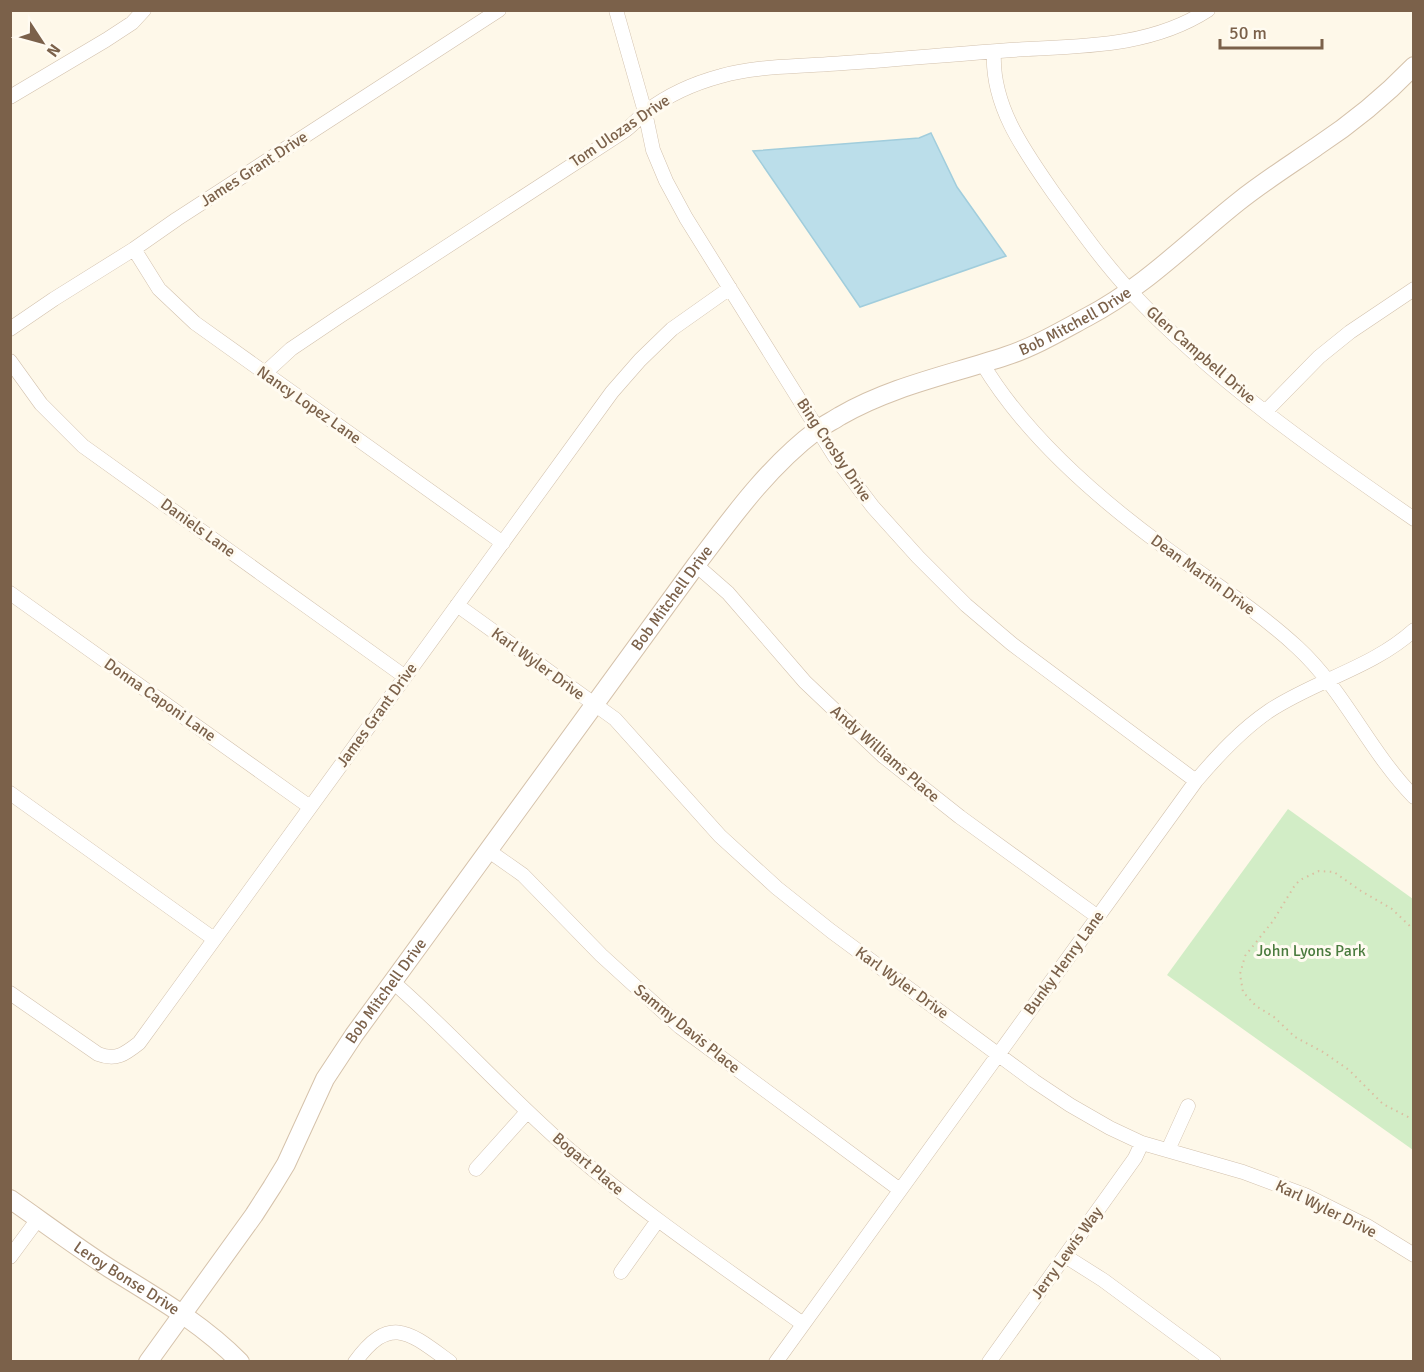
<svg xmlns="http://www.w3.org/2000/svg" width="1424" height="1372" font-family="Signika,sans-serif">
	<rect width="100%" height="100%" fill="#fef8e9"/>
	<path fill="#d2edc6" d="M1288,809L1413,899V1150L1167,975Z"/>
	<path fill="#bbdeea" stroke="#a1cddc" stroke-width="1.5" d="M931,133L957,187L1006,256L860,307L753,151L919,138Z"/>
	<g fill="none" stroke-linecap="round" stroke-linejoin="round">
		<defs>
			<path id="street" d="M616,10L645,112L653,150L666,181L686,218L835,457L873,507L918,557L966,605L1012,644L1196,781
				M994,52C991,106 1025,152 1055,195C1079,228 1103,262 1131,292C1214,380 1314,450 1414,519
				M10,97L106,40L132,23L144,10
				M134,249L159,289L195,323L503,543
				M10,329L54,299L134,249L177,219L499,10
				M10,361L41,404L83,446L404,676
				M982,363C1025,435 1096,497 1163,546C1207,579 1256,609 1297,647C1344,690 1369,751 1414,797
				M265,373L291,349L340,316L623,132C632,126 639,117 647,111C668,95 695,83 721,76C755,66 793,67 829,64C895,60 962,53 1028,49C1090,46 1154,45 1208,10
				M1266,411L1319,357L1350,332L1414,289
				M696,565L728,593L805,682L883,756L960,817L1098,917
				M10,593L310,807
				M457,605L615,719L720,836L777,888L831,931L1034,1081L1070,1105L1110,1128L1142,1143L1243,1172L1305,1195L1367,1226L1414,1255
				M10,793L214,939
				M489,851L523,875L601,955L680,1027L900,1190
				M393,982C455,1036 509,1098 572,1152C645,1214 725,1268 803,1324
				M10,993L98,1054C116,1061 125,1054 139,1043L612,392L640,360L672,329L730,288
				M1168,1150L1188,1106
				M476,1169L527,1112
				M1065,1256L1103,1280L1214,1362
				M10,1257L38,1219
				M621,1272L658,1220
				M355,1362C390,1314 409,1332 450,1362
				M776,1362L1196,781C1218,755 1241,730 1269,711C1316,680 1372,668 1414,630
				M989,1362L1135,1158L1142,1143"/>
			<g id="secondary">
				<path id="s1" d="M10,1199C43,1222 75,1246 109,1268C154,1296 202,1323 240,1362"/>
				<path id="s2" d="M148,1362L254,1215L272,1187L286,1164L325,1079L354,1035L696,565C733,516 768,467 817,430C824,425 832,421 840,416C892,386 949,375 1006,356C1034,347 1061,331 1087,317C1143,288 1189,241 1238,202C1263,182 1290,165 1316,147C1351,124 1384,97 1414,66"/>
			</g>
		</defs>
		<use href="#street" stroke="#d2c1ad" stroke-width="15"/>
		<use href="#secondary" stroke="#d5c2ab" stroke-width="20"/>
		<path stroke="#dbbea1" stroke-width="2" stroke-dasharray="1.5 4.5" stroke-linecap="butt" d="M1414,930L1392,909L1361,891L1334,872L1319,871L1300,880L1295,885L1273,921L1245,956L1240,974L1243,992L1256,1006L1274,1017L1295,1037L1323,1052L1349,1070L1383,1104L1414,1120"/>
		<use href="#street" stroke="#fff" stroke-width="14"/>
		<use href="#secondary" stroke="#fff" stroke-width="18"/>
	</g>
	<g text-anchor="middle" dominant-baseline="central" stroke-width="6" stroke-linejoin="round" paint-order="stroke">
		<g font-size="16" fill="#7b614a" stroke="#fffbf1">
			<text transform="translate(620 131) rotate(-34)">Tom Ulozas Drive</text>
			<text transform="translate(254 169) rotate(-33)">James Grant Drive</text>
			<text stroke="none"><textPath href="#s2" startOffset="1432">Bob Mitchell Drive</textPath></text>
			<text transform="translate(1201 355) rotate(41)">Glen Campbell Drive</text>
			<text transform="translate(309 405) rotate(35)">Nancy Lopez Lane</text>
			<text transform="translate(834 450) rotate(56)">Bing Crosby Drive</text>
			<text transform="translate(198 528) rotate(36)">Daniels Lane</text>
			<text transform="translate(1203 575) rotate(36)">Dean Martin Drive</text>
			<text stroke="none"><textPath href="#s2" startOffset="928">Bob Mitchell Drive</textPath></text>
			<text transform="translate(538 664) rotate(36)">Karl Wyler Drive</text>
			<text transform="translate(160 700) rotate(35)">Donna Caponi Lane</text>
			<text transform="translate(377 715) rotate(-54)">James Grant Drive</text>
			<text transform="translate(885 754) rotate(41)">Andy Williams Place</text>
			<text transform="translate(1064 963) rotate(-54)">Bunky Henry Lane</text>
			<text transform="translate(902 983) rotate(36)">Karl Wyler Drive</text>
			<text stroke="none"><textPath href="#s2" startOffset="442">Bob Mitchell Drive</textPath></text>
			<text transform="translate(687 1029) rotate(39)">Sammy Davis Place</text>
			<text transform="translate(588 1164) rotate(40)">Bogart Place</text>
			<text transform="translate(1326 1209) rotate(26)">Karl Wyler Drive</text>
			<text transform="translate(1067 1253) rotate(-54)">Jerry Lewis Way</text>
			<text stroke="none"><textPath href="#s1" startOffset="141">Leroy Bonse Drive</textPath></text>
		</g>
		<g font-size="16" fill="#4a7b3e" stroke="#fffbf1">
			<text x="1311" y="951">John Lyons Park</text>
		</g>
	</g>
	<rect width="1424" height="1372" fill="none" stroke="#7b614a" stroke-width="24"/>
	<g transform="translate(42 42) rotate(126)" stroke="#fffbf1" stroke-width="4.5" paint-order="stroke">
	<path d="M0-4.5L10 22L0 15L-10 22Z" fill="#7b614a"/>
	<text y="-9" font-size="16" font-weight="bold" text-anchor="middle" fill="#7b614a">N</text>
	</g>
	<path d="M1220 39v9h102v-9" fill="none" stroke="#7b614a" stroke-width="3"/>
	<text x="1229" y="39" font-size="18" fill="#7b614a" stroke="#fffbf1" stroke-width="4.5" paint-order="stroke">50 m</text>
</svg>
